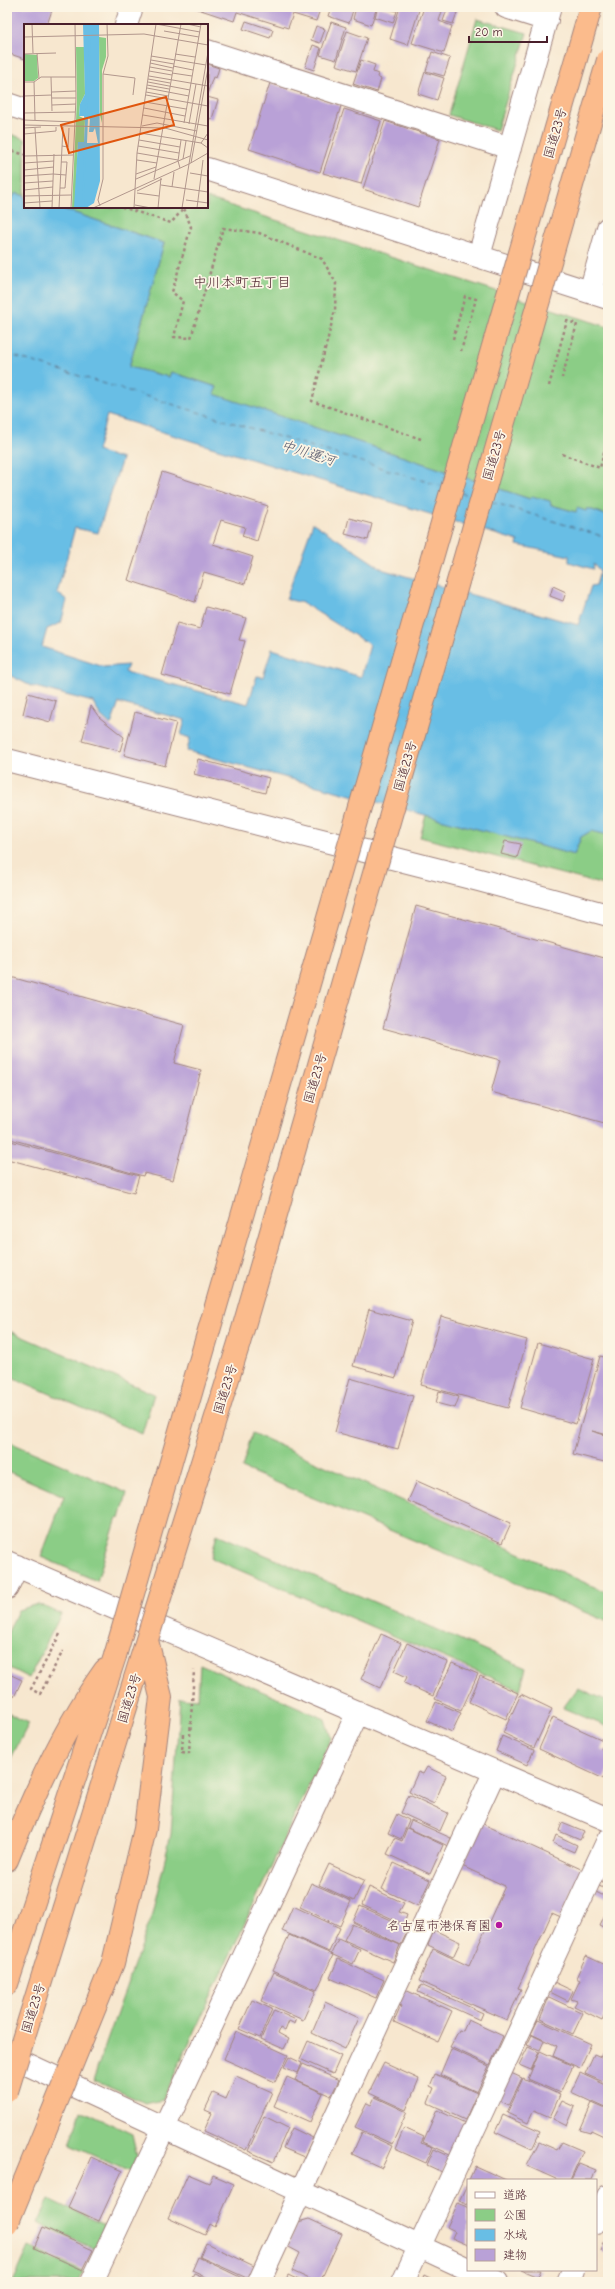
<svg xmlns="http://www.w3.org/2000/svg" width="615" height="2289" font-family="'Comic Neue','Klee One',sans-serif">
	<rect width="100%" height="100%" fill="#fcf5e5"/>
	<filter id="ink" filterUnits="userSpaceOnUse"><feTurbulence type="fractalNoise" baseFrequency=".025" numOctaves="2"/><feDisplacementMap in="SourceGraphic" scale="8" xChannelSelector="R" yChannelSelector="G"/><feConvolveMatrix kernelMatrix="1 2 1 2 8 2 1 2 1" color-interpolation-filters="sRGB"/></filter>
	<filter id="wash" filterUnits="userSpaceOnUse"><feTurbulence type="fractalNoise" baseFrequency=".012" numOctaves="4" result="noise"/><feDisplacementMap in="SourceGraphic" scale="16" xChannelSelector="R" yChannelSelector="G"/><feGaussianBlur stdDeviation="0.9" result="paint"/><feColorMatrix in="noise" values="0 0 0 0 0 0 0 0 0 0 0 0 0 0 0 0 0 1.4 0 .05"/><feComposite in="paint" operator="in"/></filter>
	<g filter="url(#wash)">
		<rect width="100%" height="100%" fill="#f7e7cf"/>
		<path fill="#8bcd86" stroke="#6a7658" d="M477,19L527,33L497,130L449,115Z
			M7,133L25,139V196L16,193L8,200Z
			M207,198L608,327V516L587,508L586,511L576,512L530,499L213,394L217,387L171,372L169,377L129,367L164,243L57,207H207Z
			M426,815L574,855L581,837L591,831L608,835V886L420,837Z
			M7,1330L154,1394L142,1434L7,1375Z
			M252,1433L608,1593V1622L242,1468Z
			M7,1441L127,1493L120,1519L117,1518L97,1581L41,1557L64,1496L7,1471Z
			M217,1534L526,1668L520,1690L211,1558Z
			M38,1604L61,1614L29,1678L7,1667V1634L18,1610Z
			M200,1664L325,1719L331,1738L163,2099L145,2103L93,2080L151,1918L171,1834L180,1698L198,1699Z
			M578,1688L608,1701V1727L563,1708Z
			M7,1713L29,1723L7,1766Z
			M81,2110L132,2134L137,2156L130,2172L70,2145Z
			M49,2199L105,2225L94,2249L38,2223Z
			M29,2247L83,2272L79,2282H13Z"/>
		<path fill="#68bee5" stroke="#596e88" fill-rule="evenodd" d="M16,193L25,196V207H57L164,243L129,367L169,377L171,372L217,387L214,394L530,499L532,496L550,501L551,505L576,512L577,508L586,511L587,508L608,516V835L591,831L581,837L574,855L187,751L190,738L181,735L185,720L119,703L111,725L100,715L93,702L31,686L7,674V200L13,197ZM107,415L518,541L517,545L569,556V562L593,569L594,564L600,571L596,585L591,586L578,625L384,570L313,523L286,599L303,603L370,645L361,677L272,649L263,677L257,676L248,704L125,672L128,665L104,667L42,647L47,629L61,623L67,600L57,593L75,528L98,533L122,459L97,451Z"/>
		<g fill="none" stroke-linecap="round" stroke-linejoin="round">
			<path stroke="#54576c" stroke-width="1" stroke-dasharray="5 4" stroke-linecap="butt" d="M7,354L441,486
				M461,493L472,496
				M492,502L608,538"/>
		</g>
		<g id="blocks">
			<path fill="#b9a1d7" d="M7,7H53L47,25H25V59L7,53Z
				M192,7H321L316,21L293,14L288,28L237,12L234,21Z
				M331,7H354L349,23L328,16Z
				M356,7H377L371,25L353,19Z
				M378,7L397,11L393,23L375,17Z
				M400,7H420L408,45L390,39Z
				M424,7L443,8L439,21L452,26L444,53L412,43Z
				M448,7H459L453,24L443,21Z
				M246,21L273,30L270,38L243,29Z
				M331,22L346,27L336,60L320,55Z
				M316,26L325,29L320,43L311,40Z
				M347,31L367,38L356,71L336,65Z
				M313,45L321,48L314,70L305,67Z
				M432,52L450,58L444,76L426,71Z
				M361,60L375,65L373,72L378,74L377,77L381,79L377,92L353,84Z
				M207,64L219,68L216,78L213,77L207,94Z
				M425,72L444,78L437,100L418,94Z
				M270,83L341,106L320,172L249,149Z
				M207,97L218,100L212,119L207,118Z
				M344,109L381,121L361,184L323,173Z
				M385,121L440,139L418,207L363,189Z
				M162,472L268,506L257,541L242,536L245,527L221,520L213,544L253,557L245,584L204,572L195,602L128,580Z
				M349,518L372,524L368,540L345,534Z
				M553,586L566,592L563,601L550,596Z
				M206,607L246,618L239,640L245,641L230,694L162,675L177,623L200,629Z
				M28,693L56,701L50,722L23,714Z
				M91,706L99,717L124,737L120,751L82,741Z
				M135,712L176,723L165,766L124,755Z
				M198,759L269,778L265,793L194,774Z
				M505,841L521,844L517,858L501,854Z
				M416,906L608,959V1124L491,1092L500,1060L383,1028Z
				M7,976L184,1025L174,1063L201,1070L173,1180L144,1173L143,1176L7,1138Z
				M7,1140L139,1176L134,1193L7,1159Z
				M369,1309L412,1321L396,1378L353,1366Z
				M441,1316L527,1340L508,1408L421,1385Z
				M538,1343L594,1359L576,1424L520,1408Z
				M600,1356L608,1358V1435L592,1431L608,1436V1463L573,1454Z
				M350,1378L413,1396L398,1449L335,1432Z
				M439,1391L459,1397L455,1408L436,1403Z
				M417,1481L511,1523L502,1543L408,1501Z
				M381,1634L401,1643L380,1688L361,1679Z
				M407,1643L448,1662L433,1696L404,1683L407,1677L394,1671Z
				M452,1663L478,1674L461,1711L435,1699Z
				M7,1673L22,1680L14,1697L7,1694Z
				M480,1676L518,1693L506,1719L469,1702Z
				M521,1694L552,1709L534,1748L503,1733Z
				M436,1702L461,1713L452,1732L427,1721Z
				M553,1717L605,1741L601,1749L608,1751V1769L604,1779L539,1749Z
				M502,1736L534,1750L527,1765L496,1751Z
				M427,1767L446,1776L434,1804L409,1792L418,1772L423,1774Z
				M409,1795L448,1813L440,1831L401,1813Z
				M397,1814L409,1820L401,1839L388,1833Z
				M411,1820L451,1838L448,1846L408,1828Z
				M481,1823L583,1870L561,1917L552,1913L518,1988L521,1989L507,2020L419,1981L433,1949L469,1966L505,1886L462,1866Z
				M562,1823L584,1832L580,1840L559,1831Z
				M407,1828L443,1845L430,1874L387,1854L395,1838L402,1841Z
				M556,1835L577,1845L574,1852L553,1843Z
				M394,1863L430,1880L418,1906L382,1889Z
				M329,1864L364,1880L354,1901L319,1885Z
				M311,1883L351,1901L340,1926L300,1907Z
				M599,1886L608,1890V1898L596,1892Z
				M369,1887L404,1903L399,1912L407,1915L404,1924L362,1905Z
				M293,1906L340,1928L329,1952L282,1931Z
				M360,1906L409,1928L401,1945L353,1922Z
				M608,1908V1929L600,1925Z
				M352,1924L400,1945L393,1962L344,1940Z
				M434,1930L460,1942L453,1957L428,1945Z
				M289,1935L333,1955L317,1990L273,1970Z
				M338,1939L360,1949L353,1964L331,1954Z
				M586,1956L608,1966V2007L602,2020L574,2006L577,2001L571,1999L580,1980L576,1978Z
				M338,1959L384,1980L376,1998L330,1978Z
				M274,1972L316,1991L303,2020L261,2001Z
				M554,1982L573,1991L568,2001L550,1992Z
				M421,1985L483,2013L480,2020L418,1992Z
				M403,1989L452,2011L438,2042L394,2022L401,2006L396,2004Z
				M549,1997L583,2013L573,2034L540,2019Z
				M252,2000L272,2009L260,2038L239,2029Z
				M325,2002L359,2018L345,2049L312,2033Z
				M274,2010L296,2020L295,2024L289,2021L285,2031L280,2028L278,2033L289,2039L284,2049L261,2039Z
				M468,2020L503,2036L490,2065L450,2047L459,2030L463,2031Z
				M538,2020L591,2044L580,2068L553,2056L557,2046L531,2034Z
				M236,2031L288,2055L275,2082L224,2059Z
				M532,2035L544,2041L540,2050L527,2045Z
				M308,2041L341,2056L333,2074L300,2059Z
				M608,2042V2059L601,2056Z
				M528,2047L539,2052L531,2070L519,2065Z
				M451,2049L489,2066L477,2092L440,2075Z
				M540,2051L573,2066L560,2093L528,2079Z
				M594,2054L608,2060V2084L585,2074Z
				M289,2057L302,2063L298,2073L284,2067Z
				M384,2063L419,2079L406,2110L369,2093Z
				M303,2064L339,2080L331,2096L295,2080Z
				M511,2073L522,2078L509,2105L498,2100Z
				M580,2073L608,2086V2109L571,2092Z
				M435,2074L477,2093L465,2120L428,2103L434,2088L430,2086Z
				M236,2076L272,2092L246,2150L204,2131L212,2113L205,2110L213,2093L226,2099Z
				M287,2077L323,2093L310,2122L274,2106Z
				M523,2078L560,2095L550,2117L534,2110L528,2123L507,2113Z
				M375,2097L407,2112L392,2144L355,2127L367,2103L371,2105Z
				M562,2101L575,2107L567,2126L553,2119Z
				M592,2103L608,2110V2138L591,2130L590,2133L580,2130Z
				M437,2110L465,2123L450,2154L423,2142Z
				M503,2115L540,2132L532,2149L495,2132Z
				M264,2116L288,2128L273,2162L248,2151Z
				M292,2128L313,2138L304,2157L283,2148Z
				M404,2128L424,2137L421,2143L433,2147L426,2163L395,2149Z
				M362,2132L392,2146L382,2168L352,2154Z
				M539,2142L557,2150L562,2142L583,2151L570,2180H558L527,2166Z
				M434,2149L449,2156L442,2172L427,2165Z
				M91,2157L122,2171L99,2221L68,2207Z
				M579,2163L596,2170L592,2180H571Z
				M475,2166L506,2180H469Z
				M188,2174L209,2183L213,2175L234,2184L215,2227L210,2224L205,2235L168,2218Z
				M467,2185L468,2186V2205L459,2201Z
				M458,2203L468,2207V2245L452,2238L455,2231L447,2227Z
				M309,2219L342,2234L320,2282H316L292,2271L300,2253L287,2246L298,2222Z
				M43,2227L93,2250L83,2270L34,2248Z
				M605,2240L608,2241V2254L601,2251Z
				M206,2243L254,2266L249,2279L200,2257Z
				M198,2257L246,2280L245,2282H216L192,2271Z
				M521,2270H541L538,2277Z
				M194,2274L213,2282H190Z
				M288,2275L303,2282H285Z
				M424,2275L438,2282H421Z"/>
		</g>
	</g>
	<g filter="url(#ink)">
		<use href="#blocks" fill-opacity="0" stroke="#a0837d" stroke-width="1"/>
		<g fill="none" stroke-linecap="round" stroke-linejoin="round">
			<defs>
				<path id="minor" d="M506,7L547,20
					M126,25L132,7
					M207,51L510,148
					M7,104L25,110
					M207,169L608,298
					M479,256L550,7
					M590,292L608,228
					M7,760L479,880L608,915
					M7,1562L608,1820
					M7,1588L17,1566
					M7,2055L468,2269
					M596,2222L608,2196
					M471,2270L497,2282
					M92,2282L358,1712
					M259,2282L495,1771
					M403,2282L608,1840
					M568,2282L573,2270"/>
				<path id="highway" d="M7,1860C33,1795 64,1727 105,1670
					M7,1984L115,1656"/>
			</defs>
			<use href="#minor" stroke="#a0837d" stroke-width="24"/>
			<use href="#highway" stroke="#a0837d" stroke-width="24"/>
			<path stroke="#a0837d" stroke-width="2.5" stroke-dasharray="3 3" stroke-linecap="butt" d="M7,149L25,155
				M122,207L171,223L184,208L191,227L172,292L183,301L174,337L191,338L223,228L259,233L322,259L336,283L335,310L312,401L421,439
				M453,339L465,296L476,299L461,351
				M549,386L567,321L577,324L562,378
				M562,454L600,468L608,437
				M60,1634L31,1689L40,1694L63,1651
				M183,1734L182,1752L189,1753L194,1670"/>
			<use href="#minor" stroke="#fff" stroke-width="22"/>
			<use href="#highway" stroke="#fbbb8c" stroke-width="22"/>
			<defs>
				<path id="highway-bridge" d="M115,1656L591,7
					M7,2091L239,1343L608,60
					M7,2224L113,1963L145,1829L161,1697L147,1640"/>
			</defs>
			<use href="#highway-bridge" stroke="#a0837d" stroke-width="24" stroke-linecap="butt"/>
			<use href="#highway-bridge" stroke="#fbbb8c" stroke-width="22"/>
		</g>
	</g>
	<circle fill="#b5179e" stroke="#fcf5e5" stroke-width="1.5" cx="499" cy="1925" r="4"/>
	<g text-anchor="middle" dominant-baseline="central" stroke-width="3.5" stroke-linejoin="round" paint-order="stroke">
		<g font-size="13" fill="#4a1f2b" stroke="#fcf5e5">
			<text transform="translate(555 133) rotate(-74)">国道23号</text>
			<text transform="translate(494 455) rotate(-74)">国道23号</text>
			<text transform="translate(405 766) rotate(-74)">国道23号</text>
			<text transform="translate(315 1078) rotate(-74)">国道23号</text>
			<text transform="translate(225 1389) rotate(-73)">国道23号</text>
			<text transform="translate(129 1698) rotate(-73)">国道23号</text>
			<text transform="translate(33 2008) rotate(-73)">国道23号</text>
		</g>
		<g font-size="13" fill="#4a1f2b" stroke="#fcf5e5" text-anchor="end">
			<text x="491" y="1925">名古屋市港保育園</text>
		</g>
		<g font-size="14" fill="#4a1f2b" stroke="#fcf5e5">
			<text x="242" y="282">中川本町五丁目</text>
		</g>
		<g font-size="14" font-style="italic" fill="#54576c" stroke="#fcf5e5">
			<text transform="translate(308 453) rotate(17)">中川運河</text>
		</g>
	</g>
	<g transform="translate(24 24)">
		<rect width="184" height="184" fill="#f7e7cf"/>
		<path d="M75,13L82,14V33L78,46V99L76,91ZM52,23H60L61,70L56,80L55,92L61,95L60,118H54L51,183L48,184L53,75ZM0,30L13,31L14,54L10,57H0Z" fill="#8bcd86"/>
		<path d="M59,0H75L76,157L70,179L62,184H50L54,118H60L61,99L60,92H55L56,80L61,70ZM64,94L66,95L65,108H69L71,104L74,119H63Z" fill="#68bee5" fill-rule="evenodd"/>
		<path fill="none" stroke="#68bee5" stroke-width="2" d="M62,100L66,13M59,184L62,105"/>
		<path fill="none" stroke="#b2978d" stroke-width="1" d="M8,0L9,29M132,0L176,8M163,0L177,3M140,7L175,13M0,13L120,10L184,21M13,29L15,55M0,30L32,29M151,30L171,33M127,32L182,41M127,36L150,40M126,39L149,44M149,42L169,46M126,43L148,47M125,47L148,51M148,49L168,52M79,50L111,54L109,71M125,52L184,62M27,53L28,87M124,55L146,59M0,58H10L17,53H52M10,58L11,96M124,58L166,66M167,59L177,0M123,61L145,65M123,64L165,72M28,68L52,67M122,68L144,72M122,71L184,82M0,72L28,71M28,74H52M121,78L162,85M28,81L52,80M120,84L161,92M0,89L51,88M119,91L184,102M0,96L51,98M160,99L167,59M165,100L172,60M0,101L141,104L184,116M118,102L133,99L173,107M0,104L17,103M11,104L16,184M116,109L177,119L184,124M0,110L32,107V103M115,116L156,123M177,119L184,109M38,122L44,123L45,104M114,122L155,129M113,129L154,136M0,132L49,131M159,135L162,117M113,136L133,139M0,139L30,137M167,139L184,44M156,144L154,137L157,116M0,146L30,143M166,149L184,152M29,150L42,151M112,150L132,143M0,152L29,150M112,155L166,132M130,155L157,0M0,159L29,157M137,161L184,168M148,163L150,148M36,164H41L43,138H37M0,166L29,163M113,167L138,155M113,169L135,172M0,172L47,171M162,176L184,179M0,179L28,177M111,181L127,184M76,182L74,176L79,155V50L84,32L83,0M28,184L30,130M35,184L39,103M47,184L52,74L51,0M69,184L165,140L184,28M110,184L113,129L132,0M134,184L137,154M158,184L165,140L184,129M173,184L179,136"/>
		<path fill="#e0560e" fill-opacity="0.15" stroke="#e0560e" stroke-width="2" d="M142,73L150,101L45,129L37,101Z"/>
		<rect width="184" height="184" fill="none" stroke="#4a1f2b" stroke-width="2"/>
	</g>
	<rect width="615" height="2289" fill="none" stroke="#fcf5e5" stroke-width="24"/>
	<rect x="467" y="2179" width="130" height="92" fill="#fcf5e5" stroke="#b59f9b"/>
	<rect x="475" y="2192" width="20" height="6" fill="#ffffff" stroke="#b59f9b"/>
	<text x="503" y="2199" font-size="12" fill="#4a1f2b">道路</text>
	<rect x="475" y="2209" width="20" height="12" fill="#8bcd86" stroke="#b59f9b"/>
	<text x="503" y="2219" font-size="12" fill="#4a1f2b">公園</text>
	<rect x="475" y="2229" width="20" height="12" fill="#68bee5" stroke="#b59f9b"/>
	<text x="503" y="2239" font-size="12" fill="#4a1f2b">水域</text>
	<rect x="475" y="2249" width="20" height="12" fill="#b9a1d7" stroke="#b59f9b"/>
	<text x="503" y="2259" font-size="12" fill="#4a1f2b">建物</text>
	<path d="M469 36v6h78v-6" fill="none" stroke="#4a1f2b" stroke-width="2"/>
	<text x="475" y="36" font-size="12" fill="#4a1f2b" stroke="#fcf5e5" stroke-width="3" paint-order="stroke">20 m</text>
</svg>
